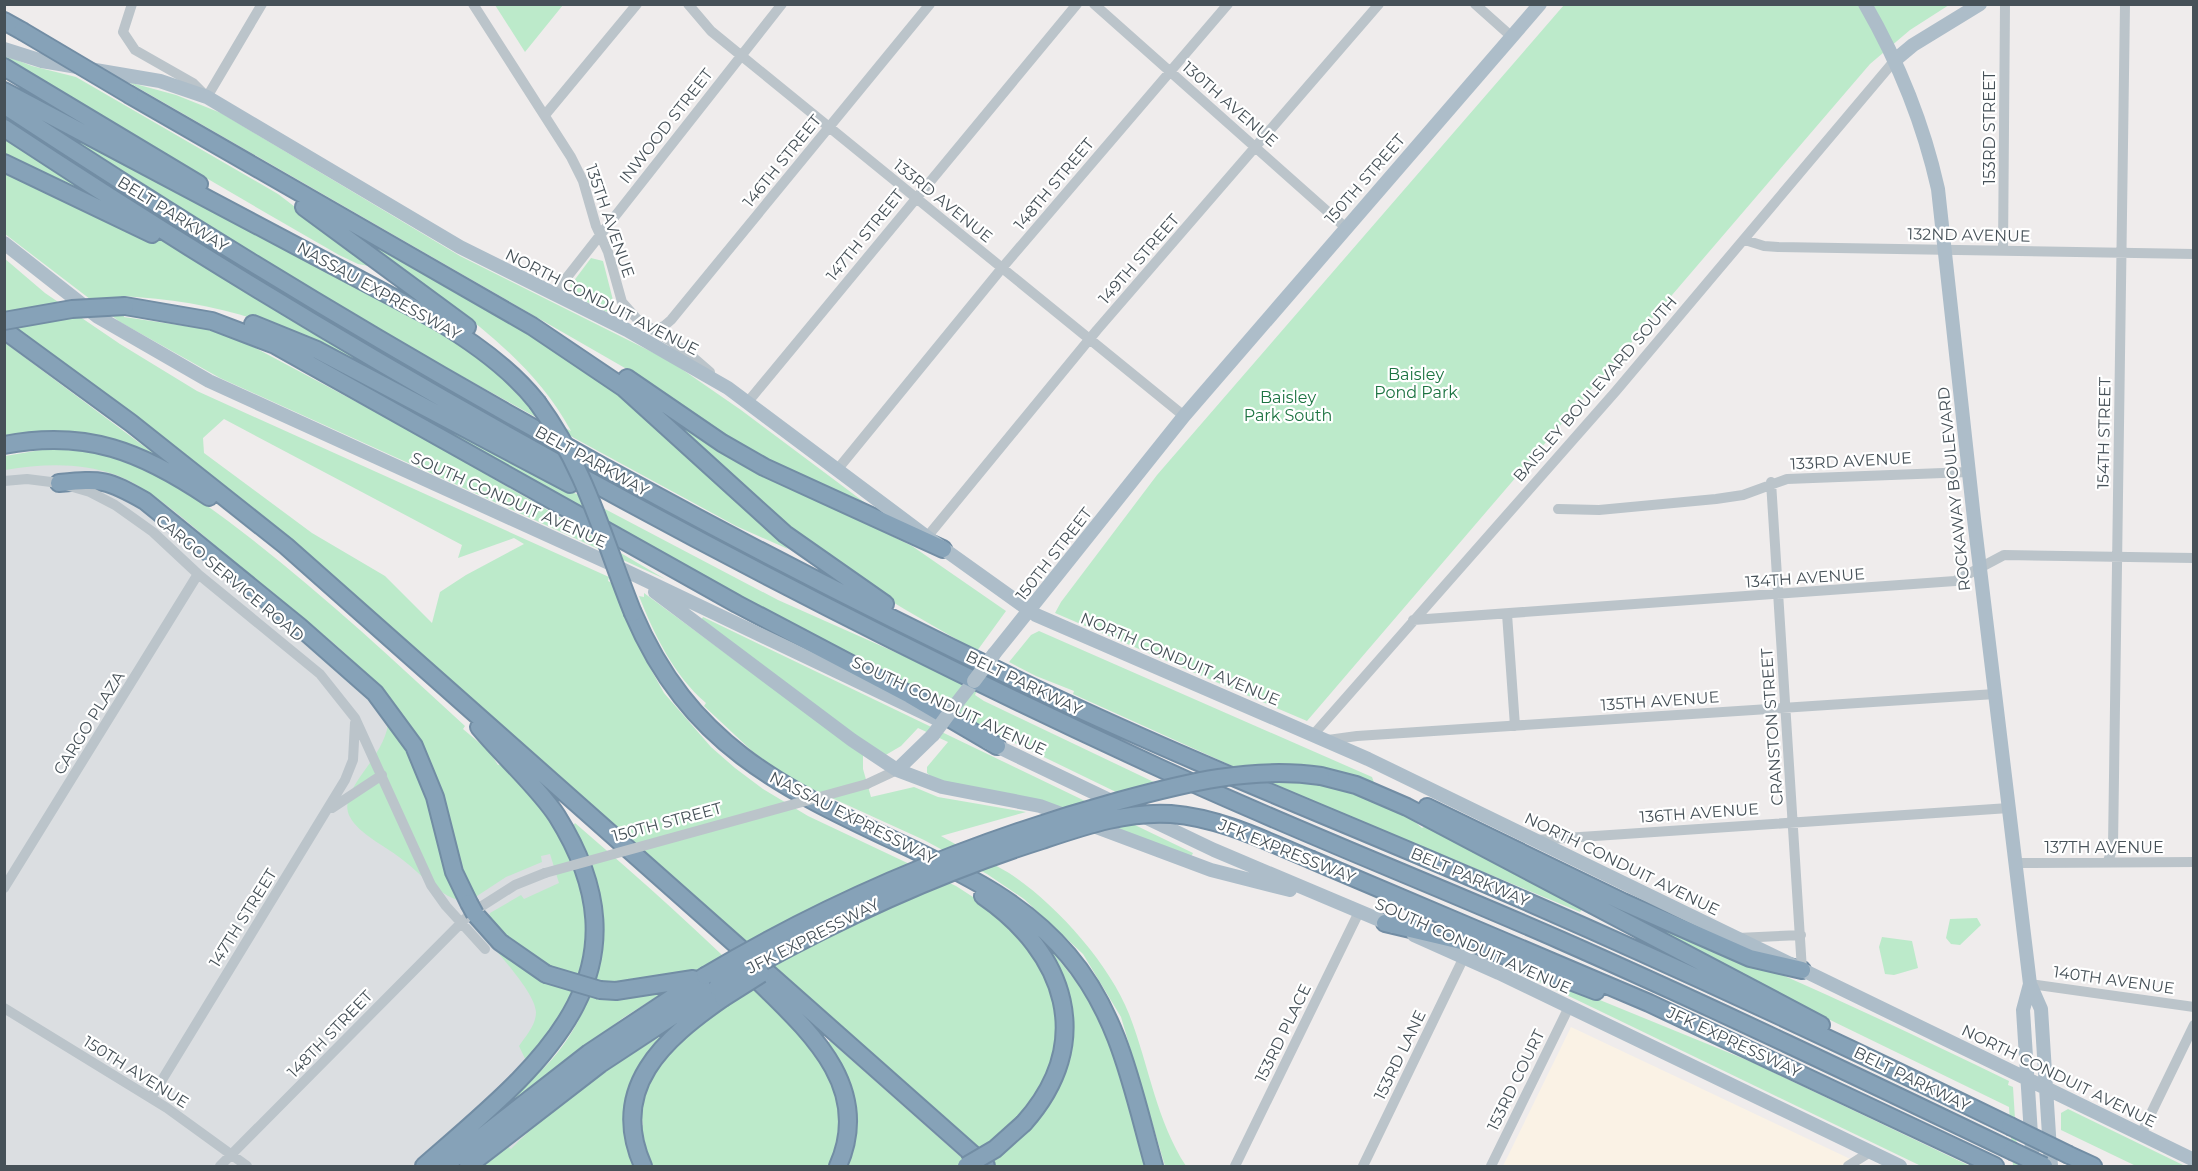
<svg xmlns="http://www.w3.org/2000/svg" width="2198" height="1171" font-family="Montserrat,sans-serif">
	<rect width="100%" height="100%" fill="#efecec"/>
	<path fill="#faf2e5" d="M1571,1027L1865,1166H1503Z"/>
	<path fill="#dbdee1" d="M59,455L144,481L545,826L572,897L530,1059L655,1166H5V462Z"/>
	<path fill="#bceaca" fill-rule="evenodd" d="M495,5H563L525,52Z
		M1564,5H1949L1910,30L1870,64L1307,721L1055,613L1061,602L1157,475Z
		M4,55L32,66L76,77L278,194L374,267L358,264L339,255C227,191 117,125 5,62Z
		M128,82L176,95L221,113L460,256L670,361L741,410L868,505L779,467L726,435L651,383Z
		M29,109L440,329L485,360L534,412L571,431C528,351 444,300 373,248L374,244L530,331L646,408L788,549L736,526C496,395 253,268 29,109Z
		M4,138L129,220L399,384L397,387C359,368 322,347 283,330C232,308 177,299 122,296L124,317L206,329L244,342L426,439L665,579L220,378L120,322L5,234Z
		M4,258L45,293L120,344L197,391L609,577L608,581L614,584L643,655L664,693L711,747L735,768L763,789L808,816L956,886L1007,919L1037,952L1056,994L1059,1036L1033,1123L1046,1108L1064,1076L1072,1038L1068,990L1048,946L1093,1003L1111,1040L1148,1166H994L666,874L5,320ZM224,419L462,545L458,558L514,538L524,544L466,575L440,592L432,623L385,576L312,533L204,453L203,438Z
		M591,258L603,261L614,304L607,312L573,295L575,292L570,286Z
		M4,342L157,456L115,441L48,432L5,437Z
		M665,413L847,514L912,546L1006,611L977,651C912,614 847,577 789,531C745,497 705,455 664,417Z
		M447,426L778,600L969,685L977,690L975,695L984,701L1158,784L1118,793L910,692L820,643L794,624L791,628L444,432Z
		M47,449C80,450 109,453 140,465C172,478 200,501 228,521C312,584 388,655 465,726L463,729L489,751L498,765L501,764L557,825L582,879L589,948L573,1007L528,1065L519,1046C526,1036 536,1025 536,1012C535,993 501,957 488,941L484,931L490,913L521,895L524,899L559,883L550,854L541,856L542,862L506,877L477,896L461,901C436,894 420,872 399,857C385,846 359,834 350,817C332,785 409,746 383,698C361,658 297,615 260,585C223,554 160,491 116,475C79,462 43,464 5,470V456Z
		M644,593L863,755V769L871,797L914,787L938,797L1026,812L941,836C963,849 987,860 1009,873C1055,903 1109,963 1129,1014C1149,1065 1156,1120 1186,1166H1165L1121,1017L1083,954L1024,899L987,874L924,840L788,778L752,751L704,706L706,703C674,676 654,634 639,596L644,597Z
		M703,617L1193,853L1191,857L933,778L927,773V767L948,742L918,728L901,746L884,756L701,620Z
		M1039,631L1372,777L1381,802L1407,815L1422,828L1427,825L1583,908L1580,912L1281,788L1073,694L1074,691L1036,676L1009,662L1031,635Z
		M575,823C647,885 717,947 782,1015C796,1031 820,1050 829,1070C842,1103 845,1134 830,1166H651L639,1127L643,1125C632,1069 687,1032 727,1004L699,970L623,1018L506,1105C525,1085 549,1066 564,1044C597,997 611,938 596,882C591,863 580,845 572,827Z
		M1593,898C1735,950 1873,1015 2009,1081L2008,1085L2013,1087L2018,1166H2013L2009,1107L1785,998L1775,990L1771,991Z
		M1977,918L1981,925L1960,945L1951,944L1946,938L1950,919Z
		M1882,937L1912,941L1918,968L1894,975L1885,974L1879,947Z
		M1519,967L1754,1063L1970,1166H1921L1517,971Z
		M671,1030L634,1084L638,1166H484L508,1147L511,1149C557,1102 615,1063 671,1030Z
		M830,1041L971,1166H843L852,1142L824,1045Z
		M2068,1109L2185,1166H2136L2061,1130V1113Z"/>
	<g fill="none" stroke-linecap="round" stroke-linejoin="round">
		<defs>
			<path id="highway" d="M4,21L22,31
				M4,67L199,184
				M4,91L436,320C473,342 510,368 537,402
				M130,95L532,326L624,388L785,534L885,604
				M4,105C339,326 687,523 1049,695C1189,761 1333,818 1475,879C1656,957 1834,1040 2010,1126
				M4,128C373,372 762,585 1164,770C1294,830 1428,882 1560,940C1712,1007 1862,1079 2012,1151
				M4,163L152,234
				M304,207L467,327
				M125,306L212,321L275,345L737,604L910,695L997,746
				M253,324L317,350L570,484
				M4,330L131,423L286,546L986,1166
				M627,378L722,443L764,467L943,549
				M4,445C87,429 142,452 209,497
				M59,483C103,479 106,479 145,501L300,627L375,693L414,746L435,797L454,872L469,903
				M633,613C691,749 787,790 912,849C970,877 1025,904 1068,955C1120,1016 1133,1092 1154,1166
				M1321,776L1356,785L1407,807L1821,1025
				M1427,807L1623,902L1750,958L1802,970
				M1312,860L1649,1003L1995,1166
				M983,896C1066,953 1096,1042 1024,1123
				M475,914L500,942L546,974
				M1385,923L1474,944L1596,991
				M745,968C799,1023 876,1081 838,1166
				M600,990L616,991L693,979
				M2069,1155L2093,1166
				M424,1166C536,1068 658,977 557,816C539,788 501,754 479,727
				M444,1166L589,1053L705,976
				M468,1166L600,1064L717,987
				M643,1166C608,1088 664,1039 723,998"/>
		</defs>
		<use href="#highway" stroke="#728da4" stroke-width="20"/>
		<path stroke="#bbc4ca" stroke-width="10" d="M132,4L123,32L135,50L193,83L207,97L262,4
			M473,4L571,157L583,181L596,226L608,252L622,302L637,319L687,352L710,372
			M688,4L711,31L1184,416
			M1094,4L1345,227
			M1475,4L1512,37
			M545,115L637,4
			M1745,240L1764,246L1778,247L2194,254
			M2003,251L2005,4
			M553,295L782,4
			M653,330L664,326L671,320L930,4
			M747,403L1077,4
			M837,470L1002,268L1228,4
			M4,481L27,479L59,483L90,492L115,505L153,532L198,574L320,674L355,718L431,885L446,906L485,949
			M1771,482L1802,970
			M1558,509L1599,510L1716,499L1743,495L1787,479L1969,472
			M927,537L1097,330L1379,4
			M1507,614L1515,726
			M1413,620L1955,581L2004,555L2194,558
			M1314,734L1616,391L1895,60
			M1328,740L1357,736L1995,694
			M867,784L897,770
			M332,808L382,775
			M1536,840L2009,808
			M2108,861L2113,847L2125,4
			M2015,863L2194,862
			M4,888L198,574
			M1738,938L1801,935
			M2030,984L2194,1007
			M4,1008L167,1108L247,1166
			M151,1098L345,780L353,760L355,723
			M2141,1134L2194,1025
			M220,1166L471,913L515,885L545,873
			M1235,1166L1359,912
			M1363,1166L1464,957
			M1491,1166L1569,1007
			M1848,1166L1870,1152"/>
		<path stroke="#adbdc9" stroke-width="14" d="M1865,4C1899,63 1923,122 1938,189L1974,519L2030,984L2041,1009L2051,1166
			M4,49L42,61L160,81L207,97L460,247L627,330L728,388L927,537L1036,615L1368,759L2194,1160
			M1895,60L1913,45L1980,4
			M4,243L98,317L209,381L622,569L943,722
			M655,592L852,740L897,770L942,787L1040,806L1211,870L1290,890
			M994,654L1184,416L1540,4
			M953,708L974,681
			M988,742L1214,850L1394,926
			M897,770L933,735
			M1414,935L1499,973L1900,1166
			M2030,984L2023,1010L2033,1166"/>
		<use href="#highway" stroke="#86a2b8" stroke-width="16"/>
		<defs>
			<path id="highway-bridge" d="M22,31L130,95
				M4,321L72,309L125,306
				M537,402C587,470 602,536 633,613
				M469,903L475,914
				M546,974L600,990
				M705,976C834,899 974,841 1119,801C1185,783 1252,766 1321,776
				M717,987C821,927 928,876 1042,840C1084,826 1127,811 1171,814C1221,818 1266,841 1312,860
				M723,998L761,974
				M2010,1126L2069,1155
				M2012,1151L2044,1166
				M966,1166L995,1149L1024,1123"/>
		</defs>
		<use href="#highway-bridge" stroke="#728da4" stroke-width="20" stroke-linecap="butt"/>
		<path stroke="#bbc4ca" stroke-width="10" d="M545,873L867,784"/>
		<path stroke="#adbdc9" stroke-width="14" d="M974,681L994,654
			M933,735L953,708"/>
		<use href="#highway-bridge" stroke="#86a2b8" stroke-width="16"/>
	</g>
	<g text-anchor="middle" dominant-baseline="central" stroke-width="4.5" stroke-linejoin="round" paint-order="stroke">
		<g font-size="16" fill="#465158" stroke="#fff">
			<text transform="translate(1230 104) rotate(41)">130TH AVENUE</text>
			<text transform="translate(666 126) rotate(-52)">INWOOD STREET</text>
			<text transform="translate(1989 128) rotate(-90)">153RD STREET</text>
			<text transform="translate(782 161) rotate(-51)">146TH STREET</text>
			<text transform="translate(1365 179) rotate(-49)">150TH STREET</text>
			<text transform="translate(1054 184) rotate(-50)">148TH STREET</text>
			<text transform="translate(943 201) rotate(39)">133RD AVENUE</text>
			<text transform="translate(173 214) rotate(32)">BELT PARKWAY</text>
			<text transform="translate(610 221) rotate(71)">135TH AVENUE</text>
			<text transform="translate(865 235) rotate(-51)">147TH STREET</text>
			<text transform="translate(1969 235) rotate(1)">132ND AVENUE</text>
			<text transform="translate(1139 259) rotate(-49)">149TH STREET</text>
			<text transform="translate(379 291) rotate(29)">NASSAU EXPRESSWAY</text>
			<text transform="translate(602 302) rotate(27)">NORTH CONDUIT AVENUE</text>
			<text transform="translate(1595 389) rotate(-49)">BAISLEY BOULEVARD SOUTH</text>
			<text transform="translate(2104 433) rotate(-89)">154TH STREET</text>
			<text transform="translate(592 461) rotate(29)">BELT PARKWAY</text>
			<text transform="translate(1851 461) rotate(-3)">133RD AVENUE</text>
			<text transform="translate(1954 489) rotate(-96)">ROCKAWAY BOULEVARD</text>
			<text transform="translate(509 500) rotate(24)">SOUTH CONDUIT AVENUE</text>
			<text transform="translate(1054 554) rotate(-52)">150TH STREET</text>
			<text transform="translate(230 578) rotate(40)">CARGO SERVICE ROAD</text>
			<text transform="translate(1805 578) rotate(-4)">134TH AVENUE</text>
			<text transform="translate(1180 659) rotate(23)">NORTH CONDUIT AVENUE</text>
			<text transform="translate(1024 683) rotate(26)">BELT PARKWAY</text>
			<text transform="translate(1660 701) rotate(-4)">135TH AVENUE</text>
			<text transform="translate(949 706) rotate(25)">SOUTH CONDUIT AVENUE</text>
			<text transform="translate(89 723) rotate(-58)">CARGO PLAZA</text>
			<text transform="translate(1772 727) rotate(-94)">CRANSTON STREET</text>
			<text transform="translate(1699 813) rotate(-4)">136TH AVENUE</text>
			<text transform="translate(853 818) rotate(27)">NASSAU EXPRESSWAY</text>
			<text transform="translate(667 822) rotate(-15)">150TH STREET</text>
			<text x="2104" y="847">137TH AVENUE</text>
			<text transform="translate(1287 851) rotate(22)">JFK EXPRESSWAY</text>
			<text transform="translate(1622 864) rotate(26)">NORTH CONDUIT AVENUE</text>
			<text transform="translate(1470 877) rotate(23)">BELT PARKWAY</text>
			<text transform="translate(243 918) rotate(-58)">147TH STREET</text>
			<text transform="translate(813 936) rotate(-27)">JFK EXPRESSWAY</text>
			<text transform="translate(1473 946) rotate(24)">SOUTH CONDUIT AVENUE</text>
			<text transform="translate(2114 980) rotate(8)">140TH AVENUE</text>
			<text transform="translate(1283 1033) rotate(-64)">153RD PLACE</text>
			<text transform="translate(330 1034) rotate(-46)">148TH STREET</text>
			<text transform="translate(1734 1042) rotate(25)">JFK EXPRESSWAY</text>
			<text transform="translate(1400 1055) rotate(-64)">153RD LANE</text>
			<text transform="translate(136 1072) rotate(32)">150TH AVENUE</text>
			<text transform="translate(2059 1076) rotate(26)">NORTH CONDUIT AVENUE</text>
			<text transform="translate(1912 1079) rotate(26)">BELT PARKWAY</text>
			<text transform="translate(1516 1080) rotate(-64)">153RD COURT</text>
		</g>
		<g font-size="16" fill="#1c7341" stroke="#fff">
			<text x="1416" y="374">Baisley<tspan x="1416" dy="18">Pond Park</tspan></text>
			<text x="1288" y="397">Baisley<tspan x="1288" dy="18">Park South</tspan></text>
		</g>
	</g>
	<rect width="2198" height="1171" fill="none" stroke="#465158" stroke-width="12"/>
</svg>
